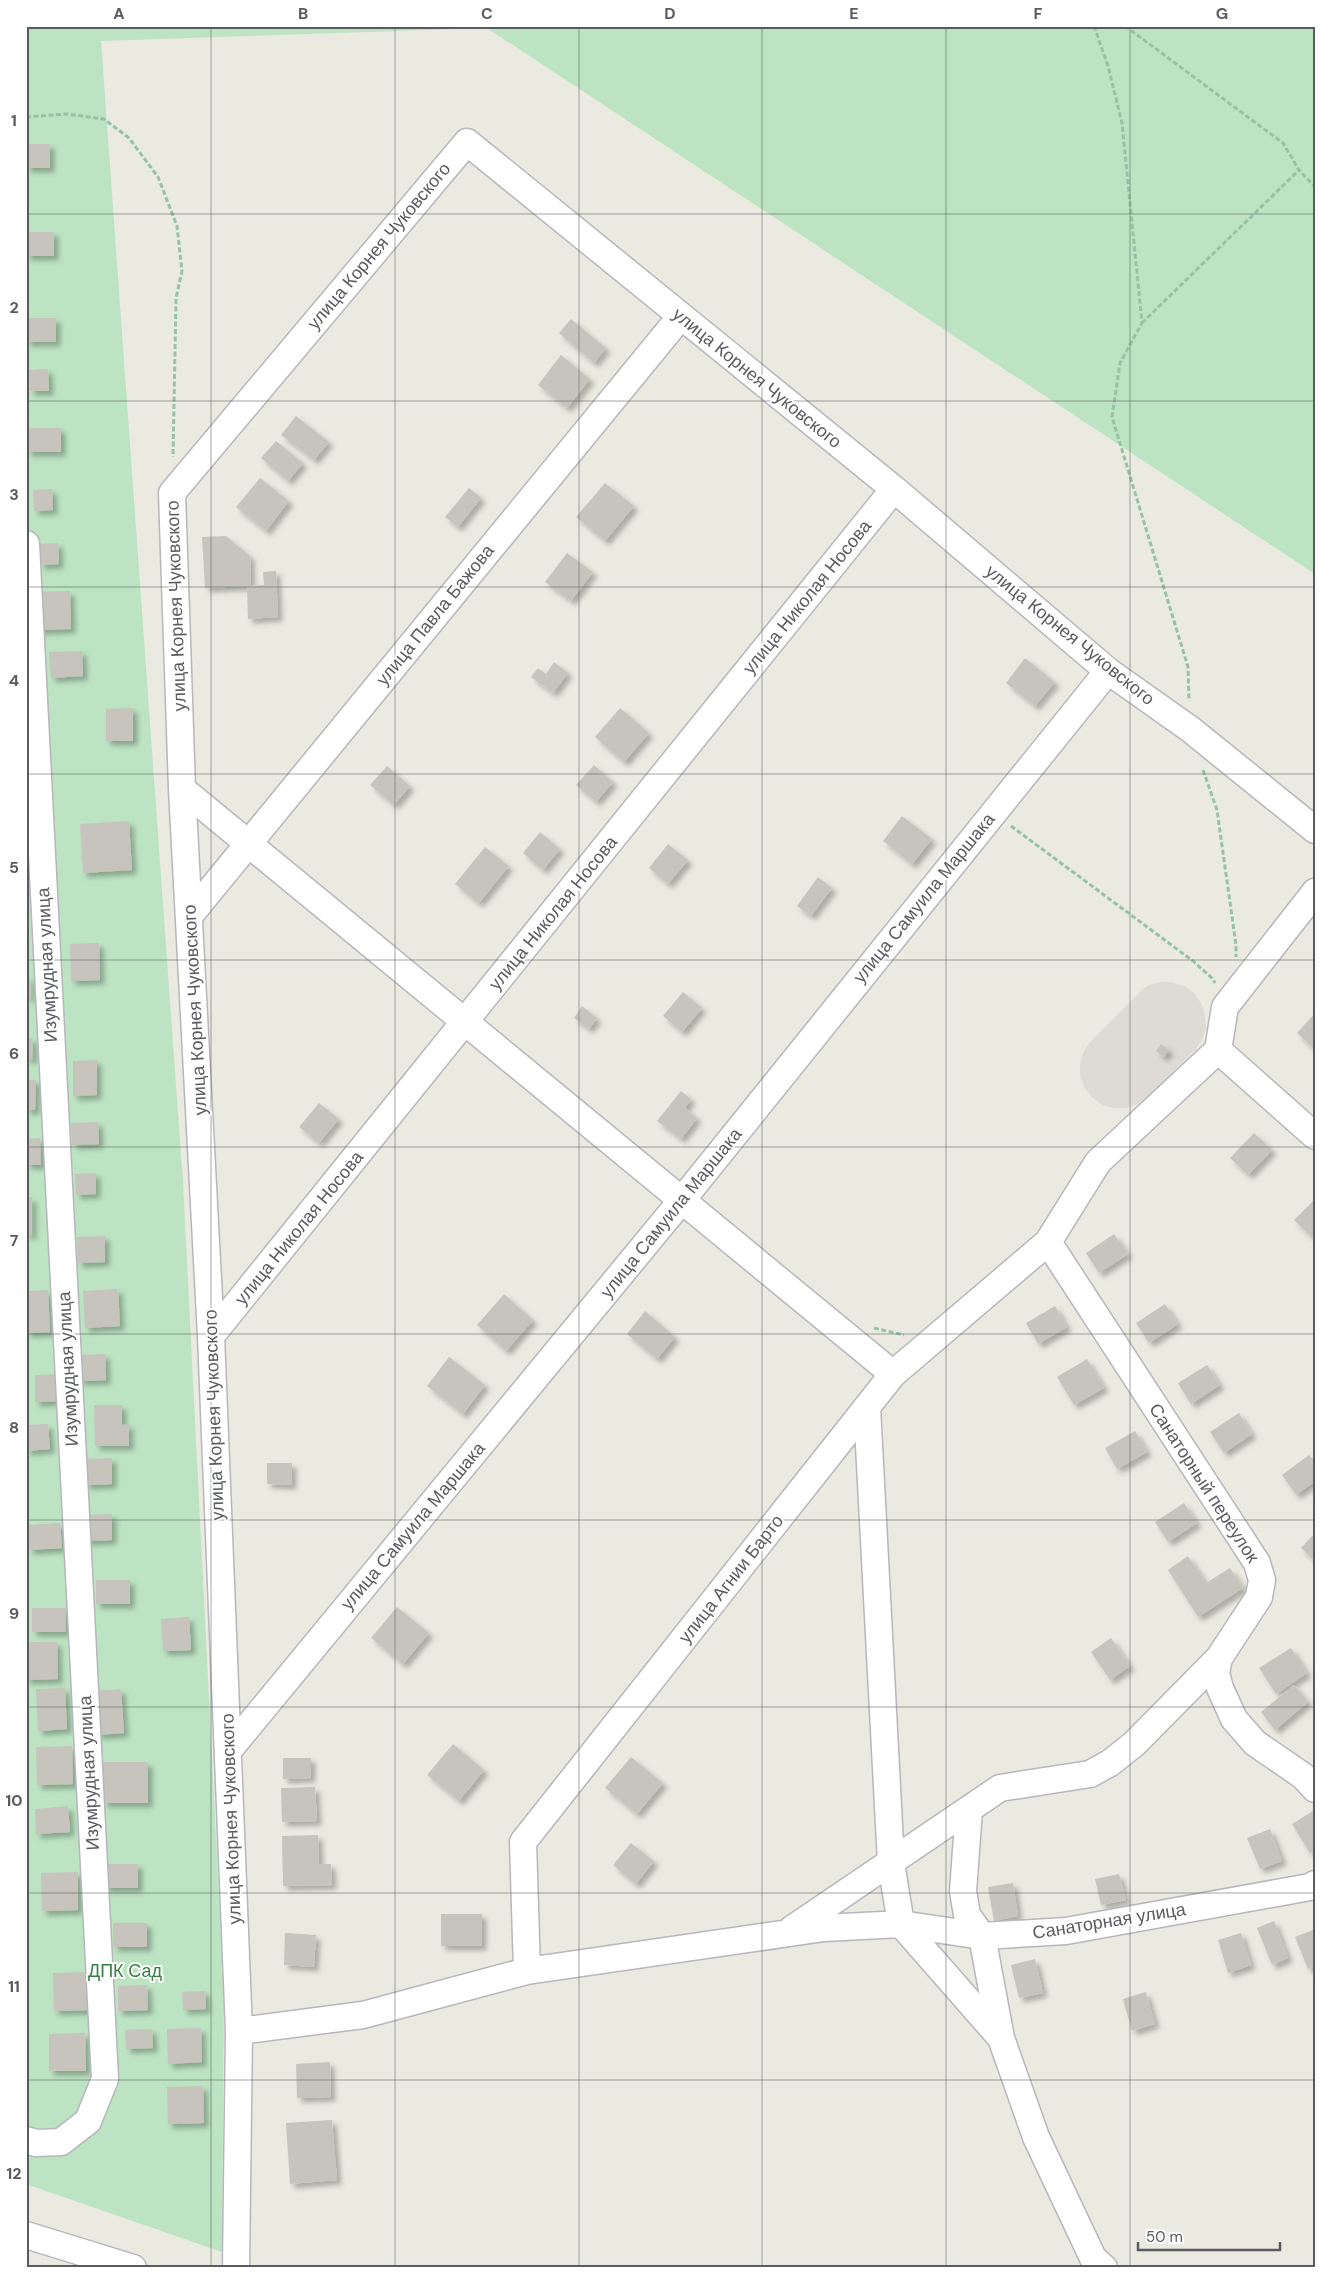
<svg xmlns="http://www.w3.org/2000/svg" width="1341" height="2294" font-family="'DM Sans',sans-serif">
	<defs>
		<filter id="shadow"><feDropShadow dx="4.5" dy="4.5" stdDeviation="2.5" flood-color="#0004"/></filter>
	</defs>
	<rect width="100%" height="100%" fill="#ebeae0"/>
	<path fill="#dddbd4" d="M1159,982H1172L1184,986L1194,993L1201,1003L1205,1015L1206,1028L1202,1040L1195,1050L1148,1097L1138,1104L1126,1108H1114L1102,1105L1092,1097L1084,1087L1080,1075V1063L1084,1051L1091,1041L1138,994L1147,986Z"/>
	<path fill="#bce3c2" d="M26,26H1315V574L487,28L101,41L183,1182L224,1996L222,2252L26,2184Z"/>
	<path fill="#c6c4bd" filter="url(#shadow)" d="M26,144H50V168H26Z
		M26,232H54V256H26Z
		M26,318H56V342H26Z
		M571,319L606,348L594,363L559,333Z
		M561,355L590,379L567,408L538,385Z
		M48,369L49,391H30L29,370Z
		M296,416L329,442L314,460L281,435Z
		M27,428H61V452H27Z
		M276,441L303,463L288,481L261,458Z
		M260,478L289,501L266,531L236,507Z
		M605,483L634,506L605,541L576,517Z
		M469,488L481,498L458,527L445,517Z
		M52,489L53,510L34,511L33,490Z
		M226,536L250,556L251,586L264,585L263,572L276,571L278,617L248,619L247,586L205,588L202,537Z
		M58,543L59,564L40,565L39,544Z
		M567,553L593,572L571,601L545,582Z
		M70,591L71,629L34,630L33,592Z
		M82,651L83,676L51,678L49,652Z
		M1025,658L1055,682L1035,706L1006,683Z
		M554,662L568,673L553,693L531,677L538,668L546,674Z
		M133,708V741H106V709Z
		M620,708L649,733L624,762L595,737Z
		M594,765L613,782L596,802L576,785Z
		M387,766L410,786L394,805L370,785Z
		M902,816L932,839L912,864L883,841Z
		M129,821L132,870L83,873L80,824Z
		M540,832L560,849L543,870L523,853Z
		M668,844L688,860L668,884L649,868Z
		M485,847L509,866L479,903L455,884Z
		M818,877L832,888L811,916L797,906Z
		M99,943L100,980L71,981L70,944Z
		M26,977H30L31,998H26Z
		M683,992L702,1008L682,1032L663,1016Z
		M582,1006L597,1018L589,1029L574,1018Z
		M1315,1013V1050L1297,1033Z
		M26,1038H32L33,1059H26Z
		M1161,1044L1169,1050L1164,1057L1156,1051Z
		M97,1060V1095L73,1096V1061Z
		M26,1080H36L35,1110H26Z
		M681,1091L691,1099L685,1108L697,1118L681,1139L657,1121Z
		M319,1103L339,1119L319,1143L299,1127Z
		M98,1122L99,1144L72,1145L71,1123Z
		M1254,1133L1272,1150L1248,1175L1230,1158Z
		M40,1138L41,1165H26V1139Z
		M96,1173V1194L76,1195L75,1174Z
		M32,1197V1235H26V1198Z
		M1315,1199V1234L1312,1237L1294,1220Z
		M1114,1234L1128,1254L1099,1273L1086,1253Z
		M105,1236V1262L78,1263L77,1237Z
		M118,1289L120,1326L85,1328L83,1291Z
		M48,1290L50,1332L26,1333V1291Z
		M504,1294L533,1320L506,1351L477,1325Z
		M1165,1304L1178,1324L1149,1343L1136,1323Z
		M1055,1306L1067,1327L1038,1344L1026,1323Z
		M645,1311L675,1337L657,1359L627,1334Z
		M105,1354L106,1380L79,1381L78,1355Z
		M449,1357L485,1385L463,1414L427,1386Z
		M1087,1359L1104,1388L1074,1405L1057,1377Z
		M1207,1365L1220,1385L1191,1404L1178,1383Z
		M62,1374L63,1401L35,1402V1375Z
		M94,1405H122V1425L129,1424V1446H95Z
		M1239,1413L1252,1434L1224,1453L1210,1432Z
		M48,1424L50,1449L26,1451V1425Z
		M1135,1431L1147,1452L1117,1469L1105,1448Z
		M1309,1455L1315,1462V1481L1296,1495L1282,1475Z
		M112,1458V1484L85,1485L84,1459Z
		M267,1463H292V1485L267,1484Z
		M1184,1503L1197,1523L1168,1542L1155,1522Z
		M112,1514V1540L85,1541L84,1515Z
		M60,1523L62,1548L29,1550L27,1525Z
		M1315,1533V1561L1301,1548Z
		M1188,1556L1206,1583L1230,1568L1243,1588L1198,1617L1168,1570Z
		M96,1580H130V1604H96Z
		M397,1607L429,1633L403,1664L371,1638Z
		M32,1608H66V1632H32Z
		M189,1617L191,1650L163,1651L161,1619Z
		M1111,1638L1130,1666L1110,1680L1091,1652Z
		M26,1642H57L58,1679L26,1680Z
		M1291,1648L1307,1673L1276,1694L1259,1668Z
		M1294,1685L1308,1702L1275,1730L1261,1712Z
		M65,1688L67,1729L38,1731L36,1689Z
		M121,1689L124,1733L97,1735L94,1691Z
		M453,1744L484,1770L459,1801L427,1775Z
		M72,1746L73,1784L37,1785L36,1747Z
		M631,1757L663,1783L637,1814L605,1788Z
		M283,1758H311V1778L283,1779Z
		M102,1762H148V1803H103Z
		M315,1787L317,1821L282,1822L281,1788Z
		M68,1806L70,1832L36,1834L35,1809Z
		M1313,1811L1315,1850L1310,1853L1292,1824Z
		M1270,1829L1282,1861L1260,1869L1247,1838Z
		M318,1835L319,1864H331L332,1885L283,1886L282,1836Z
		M631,1843L654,1861L636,1884L613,1865Z
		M104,1864H138V1888H104Z
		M78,1872V1910L42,1911L41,1873Z
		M1119,1874L1126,1900L1101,1905L1095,1879Z
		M1013,1883L1018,1916L994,1921L988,1887Z
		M441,1914H482V1946H441Z
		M1274,1921L1288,1958L1272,1965L1257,1928Z
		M113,1923H147V1947H113Z
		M1315,1929V1966L1308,1969L1295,1937Z
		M285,1933L316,1935L314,1967L284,1965Z
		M1241,1933L1251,1965L1228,1973L1218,1940Z
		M1035,1959L1043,1993L1019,1998L1011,1965Z
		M89,1972L90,2010L54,2011L53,1973Z
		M147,1985L148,2010L118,2011V1986Z
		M205,1991L206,2009L183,2010L182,1992Z
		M1146,1992L1155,2024L1132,2031L1123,1999Z
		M201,2028L202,2062L168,2064L167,2029Z
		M152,2029L153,2048L126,2049L125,2030Z
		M85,2033L86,2071H49V2034Z
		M330,2062L331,2097L297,2098L296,2064Z
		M203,2086L204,2123L168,2124L167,2087Z
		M332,2120L337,2180L290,2184L286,2123Z"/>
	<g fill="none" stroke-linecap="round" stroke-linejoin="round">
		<defs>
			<path id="minor" d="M26,544L105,2079L88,2121L61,2142L36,2143L26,2140
				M182,789L893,1374
				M190,915L681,316
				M1218,1050L1225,1007L1315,892
				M1218,1050L1315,1136
				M1048,1242L1257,1563L1262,1580L1259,1597L1219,1658L1216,1673L1220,1688L1234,1719L1255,1743L1303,1776L1315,1789
				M211,1336L894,489
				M867,1407L891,1863L901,1924L1001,2038
				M228,1751L682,1200L1108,671
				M969,1810L963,1891L967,1915L982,1936L1001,2038L1036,2137L1093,2258L1104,2268
				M792,1929L1000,1788L1090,1774L1110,1763L1134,1744L1219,1658
				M527,1971L523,1842L893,1374L1048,1242L1098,1162L1218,1050
				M239,2031L363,2015L527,1971L824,1928L901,1924L982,1936L1066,1931L1310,1887L1315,1884
				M26,2235L133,2268
				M236,2268L239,2031L211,1336L182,789L172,493L467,142L894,489L1108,671L1190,729L1315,830"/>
		</defs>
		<use href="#minor" stroke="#b6b7bc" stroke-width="29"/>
		<path stroke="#96c3a8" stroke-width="3" stroke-dasharray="5 2.5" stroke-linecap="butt" d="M1094,26L1108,66L1122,123L1142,323L1120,363L1112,417L1188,667L1189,701
			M1125,26L1283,143L1299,170L1315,187
			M26,117L67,114L104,119L129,138L158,177L177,226L182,271L176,298L173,457
			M1142,323L1299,170
			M1203,770L1217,810L1236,945V957
			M1011,826L1193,961L1213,979L1215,983
			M874,1328L904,1335"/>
		<use href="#minor" stroke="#fff" stroke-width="26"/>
	</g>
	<path fill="none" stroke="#595b60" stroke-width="1" stroke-opacity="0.55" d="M211,26V2268M395,26V2268M579,26V2268M762,26V2268M946,26V2268M1130,26V2268M26,214H1315M26,401H1315M26,587H1315M26,774H1315M26,960H1315M26,1147H1315M26,1334H1315M26,1520H1315M26,1707H1315M26,1893H1315M26,2080H1315"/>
	<g text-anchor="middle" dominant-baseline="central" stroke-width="4" stroke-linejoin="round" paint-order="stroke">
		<g font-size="18" fill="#595b60" stroke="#fff">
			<text transform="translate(379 246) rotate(-50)">улица Корнея Чуковского</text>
			<text transform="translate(757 378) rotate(39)">улица Корнея Чуковского</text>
			<text transform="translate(807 597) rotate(-51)">улица Николая Носова</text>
			<text transform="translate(176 606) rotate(-92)">улица Корнея Чуковского</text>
			<text transform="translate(435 615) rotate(-51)">улица Павла Бажова</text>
			<text transform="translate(1070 635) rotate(39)">улица Корнея Чуковского</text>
			<text transform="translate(924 898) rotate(-51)">улица Самуила Маршака</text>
			<text transform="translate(553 913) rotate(-51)">улица Николая Носова</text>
			<text transform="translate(47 965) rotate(-93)">Изумрудная улица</text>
			<text transform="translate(195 1010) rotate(-93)">улица Корнея Чуковского</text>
			<text transform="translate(671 1213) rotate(-51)">улица Самуила Маршака</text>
			<text transform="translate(299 1228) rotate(-51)">улица Николая Носова</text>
			<text transform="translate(68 1369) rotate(-93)">Изумрудная улица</text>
			<text transform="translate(214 1415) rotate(-92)">улица Корнея Чуковского</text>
			<text transform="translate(1204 1483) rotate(57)">Санаторный переулок</text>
			<text transform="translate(413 1526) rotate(-50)">улица Самуила Маршака</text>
			<text transform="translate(731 1579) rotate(-52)">улица Агнии Барто</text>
			<text transform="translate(89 1773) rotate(-93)">Изумрудная улица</text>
			<text transform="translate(231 1819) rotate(-92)">улица Корнея Чуковского</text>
			<text transform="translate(1109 1921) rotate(-9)">Санаторная улица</text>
		</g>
		<g font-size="18" fill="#378144" stroke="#fff">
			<text x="125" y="1971">ДПК Сад</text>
		</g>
	</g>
	<rect width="1341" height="2294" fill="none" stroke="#ffffff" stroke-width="55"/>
	<path d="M1138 2242v8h142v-8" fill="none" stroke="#595b60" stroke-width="2.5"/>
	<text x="1146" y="2242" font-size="15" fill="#595b60" stroke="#ffffff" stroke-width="4" paint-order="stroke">50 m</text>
	<rect x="28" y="28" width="1286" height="2238" fill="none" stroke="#595b60" stroke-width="2"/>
	<g font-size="16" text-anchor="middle" font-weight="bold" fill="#595b60">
		<text x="119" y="19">A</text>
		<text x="303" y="19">B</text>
		<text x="487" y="19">C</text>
		<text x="670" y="19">D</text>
		<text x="854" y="19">E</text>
		<text x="1038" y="19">F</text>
		<text x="1222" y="19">G</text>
		<text x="14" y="126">1</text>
		<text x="14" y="313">2</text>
		<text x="14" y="500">3</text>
		<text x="14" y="686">4</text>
		<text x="14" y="873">5</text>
		<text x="14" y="1059">6</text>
		<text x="14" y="1246">7</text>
		<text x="14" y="1433">8</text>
		<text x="14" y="1619">9</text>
		<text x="14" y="1806">10</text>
		<text x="14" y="1992">11</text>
		<text x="14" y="2179">12</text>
	</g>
</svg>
